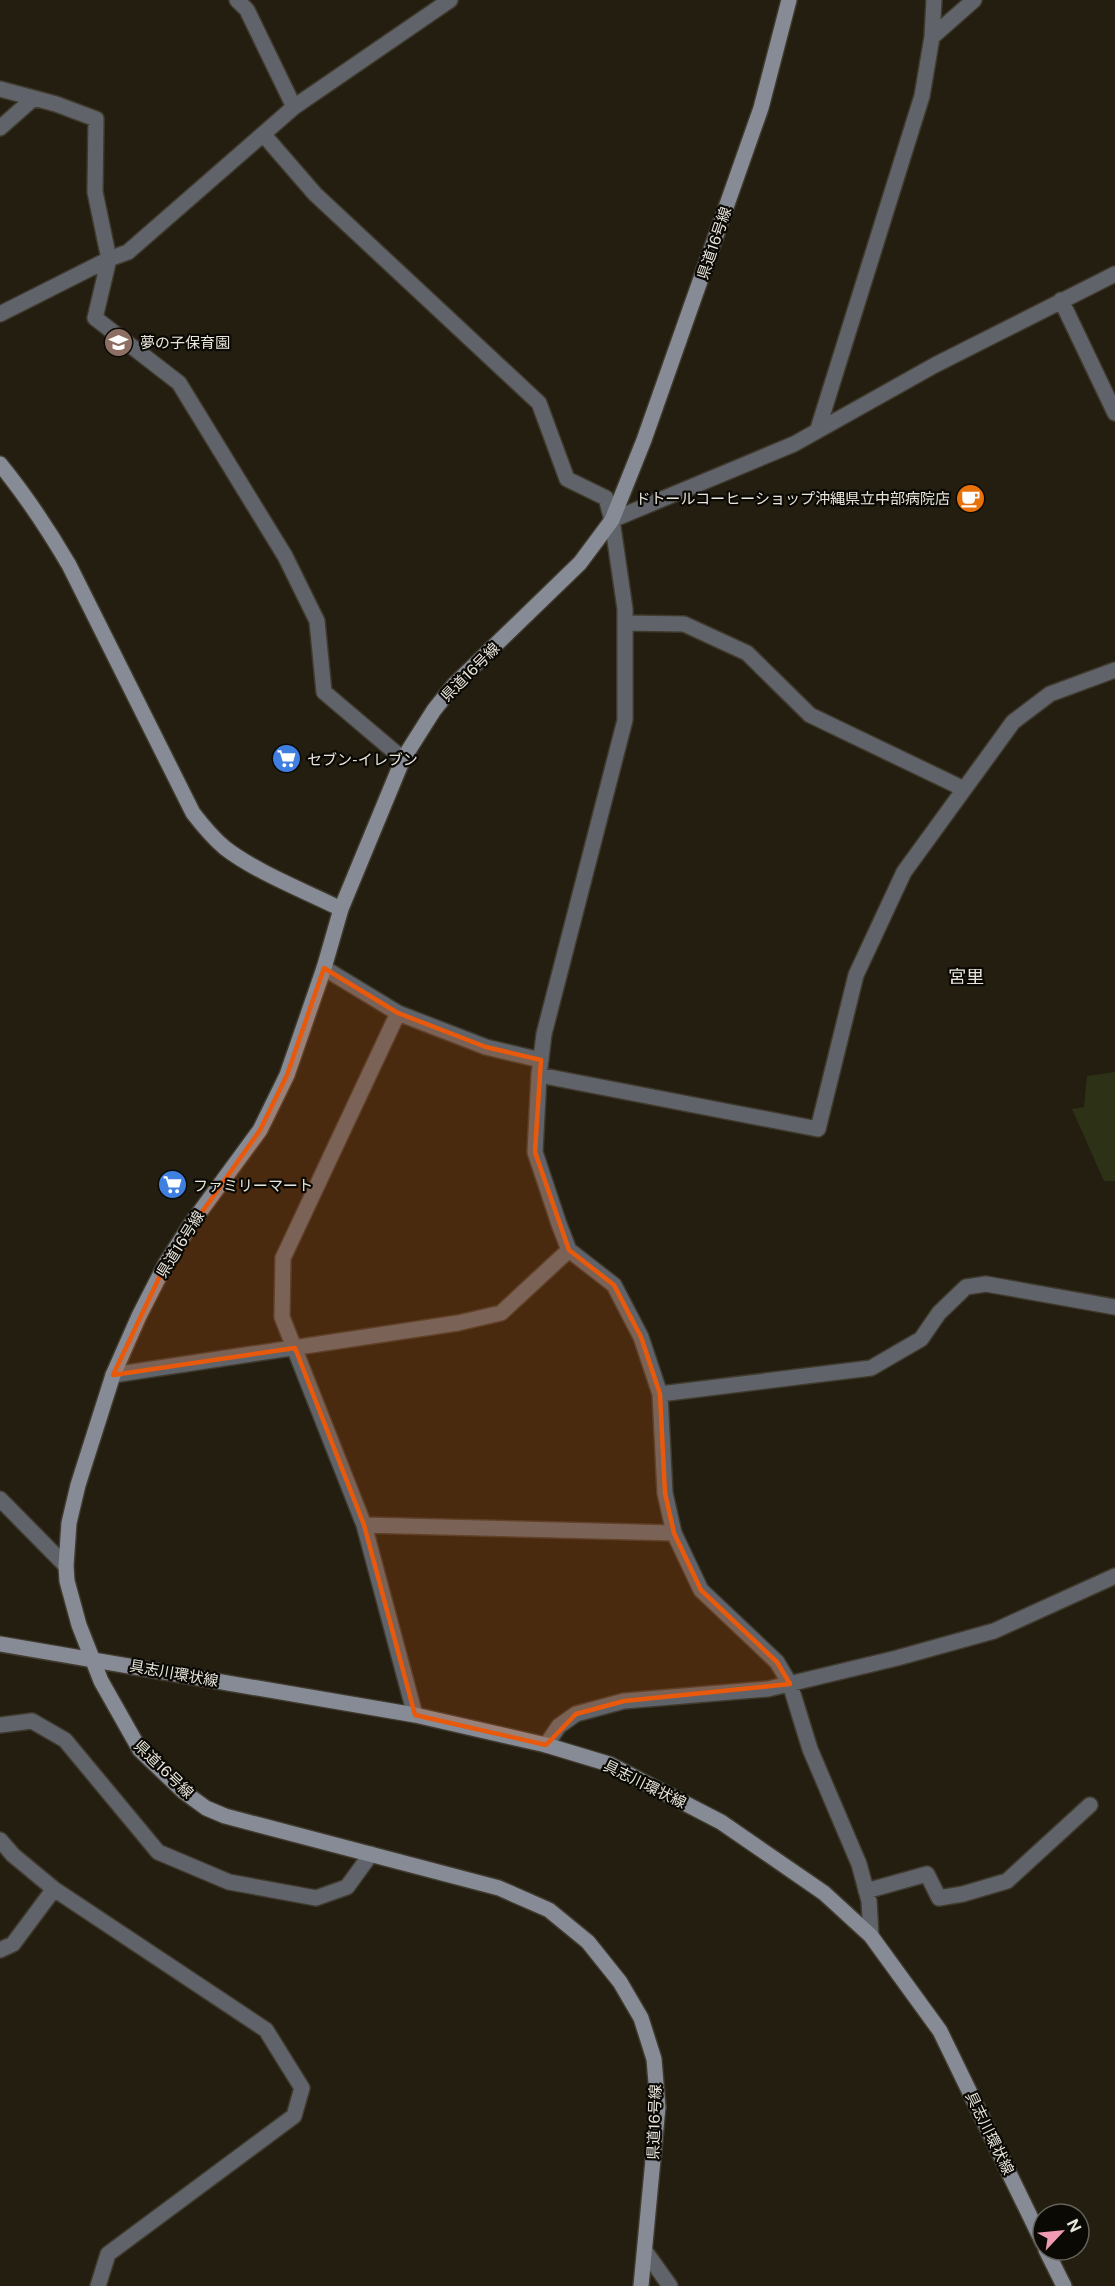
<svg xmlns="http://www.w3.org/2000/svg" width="1115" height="2286" font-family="'Public Sans','Noto Sans JP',sans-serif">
	<rect width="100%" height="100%" fill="#241e11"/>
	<path fill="#2d3115" d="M1115,1072V1181H1104L1072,1109L1084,1107L1087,1076Z"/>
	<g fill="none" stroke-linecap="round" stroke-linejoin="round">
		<defs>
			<path id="street" d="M237,0L247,10L294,107
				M932,37L974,0
				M0,89L56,104L96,119L95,192L109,259L95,318L179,383L285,556L317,621L324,692L403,759
				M0,128L34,98
				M263,134L315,194L539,403L567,479L606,498L612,520L625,609V720L544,1034L539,1075L535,1152L559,1224L569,1250L614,1285L641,1337L660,1394L665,1493L674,1533L701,1590L777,1662L790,1684L810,1749L859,1864L869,1901L871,1936
				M1061,300L1115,413
				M0,314L109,259L128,252L294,107L450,0
				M818,429L922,96L932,37L934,0
				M612,520L794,444L935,365L1115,274
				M625,623L684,624L747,653L810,715L964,789
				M324,968L398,1013L486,1047L541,1060
				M398,1013L283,1258L282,1317L364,1525L415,1715
				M539,1075L818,1129L856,975L904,872L1013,722L1050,694L1115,670
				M113,1375L458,1323L501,1313L569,1250
				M660,1394L871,1368L921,1339L939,1313L966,1287L986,1284L1115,1307
				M0,1499L66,1566
				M364,1525L674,1533
				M0,1725L32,1721L65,1740L158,1852L229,1882L316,1898L347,1887L371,1854
				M546,1745L559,1726L576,1714L624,1701L768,1689L897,1658L994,1631L1115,1576
				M0,1840L13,1855L54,1889L266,2030L302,2088L294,2116L108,2254L98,2286
				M866,1891L927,1874L939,1898L963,1894L1007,1881L1090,1805
				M0,1950L13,1944L54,1889
				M645,2251L670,2286"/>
			<path id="secondary" d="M0,464C26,496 48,529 69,565L193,813C203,826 213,838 225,848C256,872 305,891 341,909
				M0,1644L415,1715L546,1745L609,1764L721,1822L824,1893L871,1936L940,2031L1043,2243
				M1046,2250L1064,2286
				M641,2286L658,2107L654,2059L641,2018L620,1982L588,1942L549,1910L499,1888L225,1816L206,1808L184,1792L140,1750L101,1681L79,1625L67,1581L66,1566L69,1523L78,1485L113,1375L139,1316L166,1263L191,1224L260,1130L287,1075L324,968L341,909L403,759L434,710L454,685L580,563L612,520L644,440L761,108L789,0"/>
		</defs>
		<use href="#street" stroke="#3f3a2d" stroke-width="18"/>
		<use href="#secondary" stroke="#3f3a2d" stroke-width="18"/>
		<use href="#street" stroke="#60646a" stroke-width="15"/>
		<use href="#secondary" stroke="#868b96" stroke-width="15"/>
	</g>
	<path fill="#e8590c" fill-opacity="0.2" stroke="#e8590c" stroke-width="4.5" stroke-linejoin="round" d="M324,968L398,1013L486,1047L541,1060L535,1152L569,1250L614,1285L641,1337L660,1394L665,1493L674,1533L701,1590L777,1662L790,1684L624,1701L576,1714L546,1745L415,1715L364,1525L295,1348L113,1375L166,1263L260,1130L287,1075Z"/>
	<defs>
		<symbol id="school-disc" viewBox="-11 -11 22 22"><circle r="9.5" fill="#8d6e63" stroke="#0b0904"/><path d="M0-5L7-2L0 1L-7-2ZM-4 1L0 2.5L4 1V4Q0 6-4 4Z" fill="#fff"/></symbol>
		<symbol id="cafe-disc" viewBox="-11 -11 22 22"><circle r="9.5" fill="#e8710a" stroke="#0b0904"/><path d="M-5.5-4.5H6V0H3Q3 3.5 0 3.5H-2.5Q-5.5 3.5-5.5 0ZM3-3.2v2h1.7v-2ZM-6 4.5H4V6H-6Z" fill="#fff"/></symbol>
		<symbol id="supermarket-disc" viewBox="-11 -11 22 22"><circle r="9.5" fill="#3f7fe0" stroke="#0b0904"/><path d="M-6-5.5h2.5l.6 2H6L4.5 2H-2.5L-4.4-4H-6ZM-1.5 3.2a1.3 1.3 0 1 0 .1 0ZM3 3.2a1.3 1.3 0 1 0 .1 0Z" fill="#fff"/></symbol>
	</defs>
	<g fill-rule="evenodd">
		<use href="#school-disc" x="102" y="326" width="33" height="33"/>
		<use href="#cafe-disc" x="954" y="482" width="33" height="33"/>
		<use href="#supermarket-disc" x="270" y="742" width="33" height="33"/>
		<use href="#supermarket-disc" x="156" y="1168" width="33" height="33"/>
	</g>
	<g text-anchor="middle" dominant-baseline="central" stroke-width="4.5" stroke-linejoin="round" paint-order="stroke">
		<g font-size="15" fill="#e8e5dc" stroke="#0b0904">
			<text transform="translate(714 243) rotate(-71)">県道16号線</text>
			<text transform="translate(470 672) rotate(-45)">県道16号線</text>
			<text transform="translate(180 1244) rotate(-58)">県道16号線</text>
			<text transform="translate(174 1673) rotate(10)">具志川環状線</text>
			<text transform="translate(164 1769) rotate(44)">県道16号線</text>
			<text transform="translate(645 1784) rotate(26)">具志川環状線</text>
			<text transform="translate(654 2122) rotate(-88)">県道16号線</text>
			<text transform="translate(990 2133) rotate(64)">具志川環状線</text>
		</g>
		<g font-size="15" fill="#e8e5dc" stroke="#0b0904" text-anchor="start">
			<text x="140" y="342">夢の子保育園</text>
			<text x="950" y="498" text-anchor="end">ドトールコーヒーショップ沖縄県立中部病院店</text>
			<text x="307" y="759">セブン-イレブン</text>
			<text x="193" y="1185">ファミリーマート</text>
		</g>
		<g font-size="18" fill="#e8e5dc" stroke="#0b0904">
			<text x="966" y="976">宮里</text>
		</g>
	</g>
	<g transform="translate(1061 2232) rotate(64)"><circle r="28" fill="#0b0904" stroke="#63615a" stroke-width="1.5"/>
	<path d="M0-4.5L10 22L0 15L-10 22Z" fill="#f09ab4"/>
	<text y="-9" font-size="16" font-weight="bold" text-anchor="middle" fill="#e8e5dc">N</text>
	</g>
</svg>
